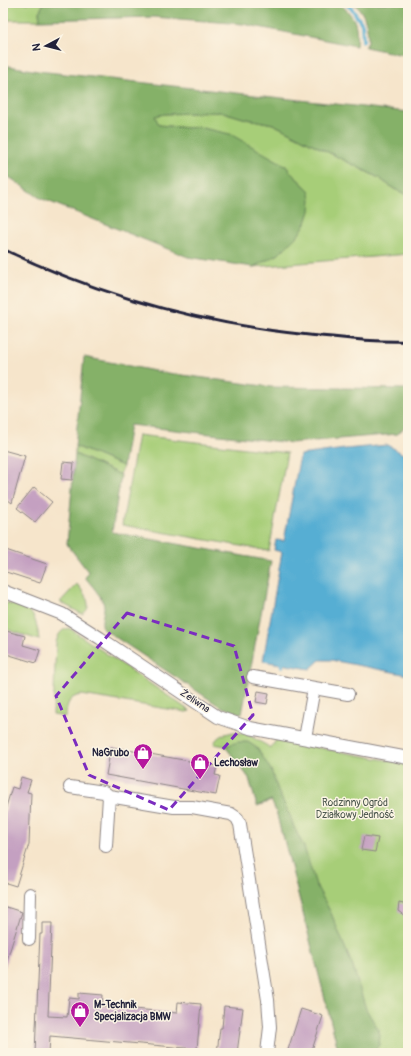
<svg xmlns="http://www.w3.org/2000/svg" width="411" height="1056" font-family="Pangolin,sans-serif">
	<rect width="100%" height="100%" fill="#fcf5e5"/>
	<filter id="ink" filterUnits="userSpaceOnUse"><feTurbulence type="fractalNoise" baseFrequency=".025" numOctaves="2"/><feDisplacementMap in="SourceGraphic" scale="8" xChannelSelector="R" yChannelSelector="G"/><feConvolveMatrix kernelMatrix="1 2 1 2 8 2 1 2 1" color-interpolation-filters="sRGB"/></filter>
	<filter id="wash" filterUnits="userSpaceOnUse"><feTurbulence type="fractalNoise" baseFrequency=".012" numOctaves="4" result="noise"/><feDisplacementMap in="SourceGraphic" scale="16" xChannelSelector="R" yChannelSelector="G"/><feGaussianBlur stdDeviation="0.9" result="paint"/><feColorMatrix in="noise" values="0 0 0 0 0 0 0 0 0 0 0 0 0 0 0 0 0 1.4 0 .05"/><feComposite in="paint" operator="in"/></filter>
	<g filter="url(#wash)">
		<rect width="100%" height="100%" fill="#f6e5cb"/>
		<path fill="#a7ce78" stroke="#64785a" d="M3,3H44L39,12L40,20H3Z
			M223,112L243,118L273,124L379,178L394,189L408,195V254L253,267L279,254L299,234L309,190L292,174L285,165L270,157L198,127L188,128L158,125L155,116L164,114Z
			M138,435L287,453L269,551L122,525Z
			M75,446L123,466L120,475L75,454Z
			M77,584C84,592 95,608 82,614L60,602Z
			M3,602C9,604 23,606 28,610C36,616 38,630 39,640L3,628Z
			M69,628L190,711L186,712L82,695C69,696 66,705 66,717L53,715L56,642C59,634 60,630 69,628Z
			M233,732L247,734L271,748L276,740L408,764V1053H339L283,835L281,832L277,814L272,801L257,806L249,778L225,746L214,744C217,735 225,734 233,732Z"/>
		<path fill="#85b168" stroke="#546a52" d="M44,3H339C356,18 358,24 356,46L243,24L154,17L40,20L39,12Z
			M356,3H408V56L365,47L368,42C368,28 366,13 354,4Z
			M3,65L38,71L408,112V195L394,189L379,178L273,124L243,118L223,112L165,114L155,116L159,125L188,128L198,127L230,134L285,165L292,174L309,190L311,199L310,211L306,223L299,234L279,254L253,267L188,257L40,198L3,173Z
			M84,357L160,372L271,387L408,389V423L398,434L291,443L130,425L123,466L75,446Z
			M75,454L121,475L112,532L271,561L242,714L221,707L103,629C100,618 104,616 104,607C104,598 90,584 85,577L89,573L67,544Z
			M238,742H248L257,748L271,770L279,793L291,818L294,827L304,847L316,885L331,913L353,967L366,1009L378,1029L380,1035L379,1045L373,1053H339L283,835L281,832L277,814L271,800L257,806L249,778L225,746Z"/>
		<path fill="#56aed3" stroke="#3c6887" d="M388,445L408,457V675L331,660H320L310,669L263,661L282,552L274,550L276,540L284,541L300,455L345,449Z"/>
		<g fill="none" stroke-linecap="round" stroke-linejoin="round">
			<path stroke="#56aed3" stroke-width="4" d="M345,3L352,9L362,24L363,41
				M282,667V664"/>
		</g>
		<g id="blocks">
			<path fill="#c4a0c1" d="M3,450L25,456L12,503L3,496Z
				M63,462L74,463L72,480L61,479Z
				M34,487L52,502L35,522L17,508Z
				M3,549L47,564L40,583L3,571Z
				M6,631L25,636L23,645L40,650L36,663L3,653V643Z
				M258,691L269,693L267,704L256,702Z
				M111,747L217,766L215,775L220,776L216,795L106,775Z
				M21,777L31,780L27,792L31,793L29,844L16,886L3,882V817L12,787L18,789Z
				M364,836L378,838L375,852L361,850Z
				M399,903L408,905V918L398,911Z
				M3,906L22,912L5,966H3Z
				M42,923H52L48,1016L67,1017L69,998L79,999V993L103,995L102,1006L177,1013L178,1002L201,1004L197,1049L50,1036L49,1053H35L40,934H42Z
				M224,1006L243,1008L237,1053H217L220,1028H222Z
				M301,1009L323,1016L311,1053H287Z"/>
		</g>
	</g>
	<g filter="url(#ink)">
		<use href="#blocks" fill-opacity="0" stroke="#8c8483" stroke-width="1"/>
		<g fill="none" stroke-linecap="round" stroke-linejoin="round">
			<defs>
				<path id="minor" d="M3,591L62,614L100,638L218,717L250,728L408,758
					M253,677L348,694
					M305,738L314,688
					M70,787L104,792L109,796L174,807H192L231,814L237,818L240,824L268,1000L270,1027L267,1053
					M106,846L109,796
					M29,939L30,894"/>
			</defs>
			<use href="#minor" stroke="#8c8483" stroke-width="14"/>
			<use href="#minor" stroke="#fff" stroke-width="12"/>
			<path stroke="#22223b" stroke-width="3" d="M3,249C106,299 218,328 332,337C357,340 383,342 408,341"/>
		</g>
	</g>
	<path fill="none" stroke="#7b2cbf" stroke-width="3" stroke-dasharray="8 5" stroke-linejoin="round" d="M127,613L234,646L253,715L169,810L89,775L56,696Z"/>
	<defs>
		<symbol id="shop-pin" viewBox="-11 -11 22 30"><path d="M0 17L-7.5 6A9.5 9.5 0 1 1 7.5 6Z" fill="#b5179e" stroke="#fcf5e5"/><path d="M-5-2.5h2.3a2.7 3.5 0 0 1 5.4 0H5L5.5 6h-11ZM-1.5-2.5h3a1.5 2.3 0 0 0-3 0Z" fill="#fff"/></symbol>
	</defs>
	<g fill-rule="evenodd">
		<use href="#shop-pin" x="132" y="742" width="22" height="30"/>
		<use href="#shop-pin" x="189" y="752" width="22" height="30"/>
		<use href="#shop-pin" x="69" y="1000" width="22" height="30"/>
	</g>
	<g text-anchor="middle" dominant-baseline="central" stroke-width="3" stroke-linejoin="round" paint-order="stroke">
		<g font-size="10" fill="#22223b" stroke="#fcf5e5">
			<text transform="translate(195 701) rotate(34)">Żeliwna</text>
		</g>
		<g font-size="10" font-weight="bold" fill="#22223b" stroke="#fcf5e5" text-anchor="start">
			<text x="129" y="753" text-anchor="end">NaGrubo</text>
			<text x="214" y="763">Lechosław</text>
			<text x="94" y="1005">M-Technik<tspan x="94" dy="12">Specjalizacja BMW</tspan></text>
		</g>
		<g font-size="10" fill="#4a564d" stroke="#fcf5e5">
			<text x="355" y="803">Rodzinny Ogród<tspan x="355" dy="12">Działkowy Jedność</tspan></text>
		</g>
	</g>
	<rect width="411" height="1056" fill="none" stroke="#fcf5e5" stroke-width="16"/>
	<g transform="translate(46 46) rotate(263)" stroke="#fcf5e5" stroke-width="3" paint-order="stroke">
	<path d="M0-3L7 15L0 10L-7 15Z" fill="#22223b"/>
	<text y="-6" font-size="11" font-weight="bold" text-anchor="middle" fill="#22223b">N</text>
	</g>
</svg>
